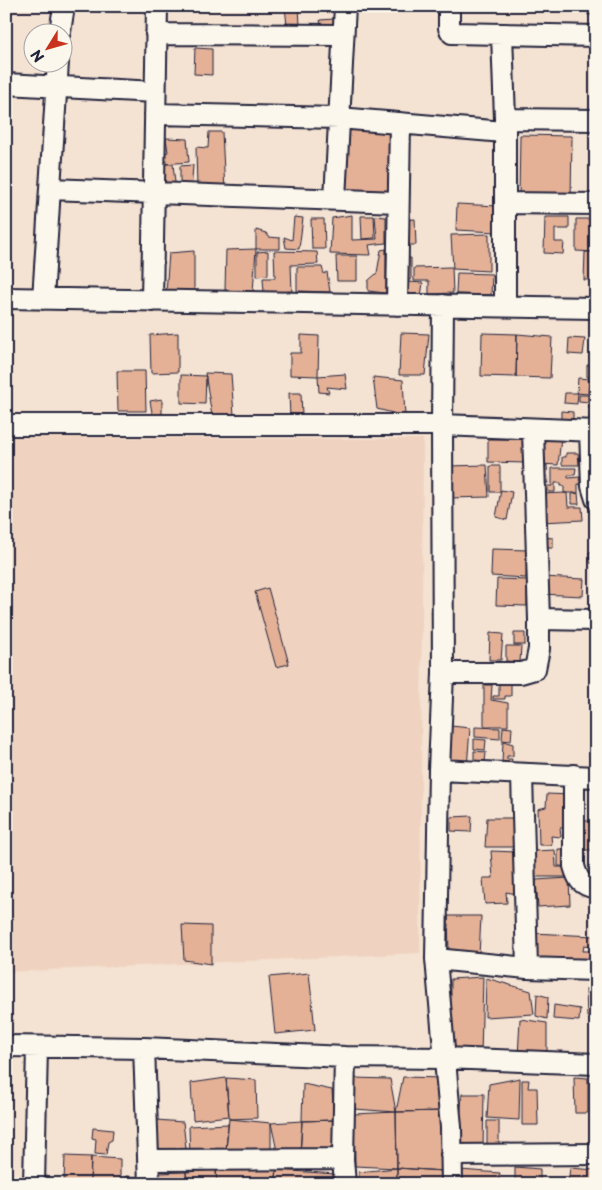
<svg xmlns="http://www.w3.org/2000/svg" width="602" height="1190" font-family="'Playpen Sans',sans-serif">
	<rect width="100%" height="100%" fill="#f4e2d2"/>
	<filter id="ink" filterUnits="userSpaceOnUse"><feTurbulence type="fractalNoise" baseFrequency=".02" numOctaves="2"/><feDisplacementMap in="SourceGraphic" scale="10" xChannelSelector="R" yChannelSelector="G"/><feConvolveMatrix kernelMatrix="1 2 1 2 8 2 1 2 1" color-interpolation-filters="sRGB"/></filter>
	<g filter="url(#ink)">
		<path fill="#efd3c0" d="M6,437L423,439L420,953L6,972Z"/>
		<path fill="#e4b196" stroke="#22223b" d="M282,6H299L300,25H287L285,7Z
			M588,6H596V15H588Z
			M334,19L333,30L322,29L320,20Z
			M195,48L212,49V75L194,74Z
			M342,123L397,127L394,199L339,198Z
			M209,132H222L225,191L197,188L196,147L208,148Z
			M520,135L572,136L571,199L519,198Z
			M166,138L187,139L189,162L163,164L161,154L168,152Z
			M163,164H173L176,192H164Z
			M193,165L191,192L180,189V166Z
			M457,204L498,206L497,232L456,230Z
			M352,215V240L377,239L375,216L386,217V243L369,245L371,255L330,254L332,218Z
			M361,216H374L375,238L362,239Z
			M294,217L303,218L299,249L286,248L284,237L292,240Z
			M545,217H569V229H555V242H564L563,254L544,253Z
			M311,219H324L325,249H312Z
			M415,219L416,245H402L401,220Z
			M576,219H596V252L576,251Z
			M256,230L266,233L269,237L280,238V249H256Z
			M489,234V271L453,269L451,235Z
			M256,249L253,292L225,290L226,250Z
			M386,249V293L368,291V281L377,273L381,250Z
			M194,251V293H166L169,253Z
			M268,251V275L257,276V252Z
			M274,251L317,252L318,264L291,265L292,291L264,293L263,278H275Z
			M585,252H596V280H584Z
			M336,256H357V281H337Z
			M400,258H411V280H400Z
			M297,267H322L324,274L327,272L330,292L297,291Z
			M452,267L453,293L429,294V281H414V268Z
			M457,273L492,274L491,295L456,294Z
			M408,282L423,283L421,296L406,295Z
			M178,333V372L151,373L150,335Z
			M401,333L429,334L425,375H399Z
			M482,333L517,334L516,377L481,376Z
			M517,334L552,337L550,378L516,377Z
			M301,335L319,336L318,376L290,375V353H301Z
			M569,338L585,339L583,355L568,354Z
			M587,365H596V377H587Z
			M117,371H145L146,411H118Z
			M205,373L231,374L234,415L212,416Z
			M345,374L347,389L327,387L329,393L319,392L318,376Z
			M181,375L206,376L205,404L181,403Z
			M373,377L403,380L405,416L377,409Z
			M578,378L589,379L588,394L577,393Z
			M589,380H596V408H589Z
			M289,393H301L302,416L290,417Z
			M565,393H578L577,404L564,403Z
			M579,395H588V402L579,401Z
			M162,399V413L153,418L150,401Z
			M591,410L596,411V422L589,421Z
			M561,411L573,412V421L561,420Z
			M540,438H561L558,465L540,464Z
			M488,439H527V463L488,462Z
			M566,453H578L579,465H562V457H566Z
			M487,465L489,497L449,498L448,466Z
			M537,465H547L548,483L537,484Z
			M490,466H500V492H490Z
			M552,468H576L575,475H568V478L580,477L579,480L583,485L578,484V493H564V486H561V483H555V492H548V488L539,486H552Z
			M501,490L512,492L507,520L496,517Z
			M567,493L568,507H582L583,520L541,522L539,494Z
			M578,493L579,504H572V494Z
			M542,537L553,538V548H542Z
			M492,549L527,550L526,578L491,576Z
			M596,551V563H590L589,552Z
			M542,577L584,579L583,596L541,594Z
			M497,579L527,580V606L496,605Z
			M268,588L289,664L276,667L255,592Z
			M490,633L503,634L501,660H489Z
			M514,633H525V645H514Z
			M506,646H521L520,662L506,661Z
			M499,683H511V696H505V699H493V696H499Z
			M484,685H492L491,700L508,703V726H484Z
			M451,726L470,728L467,768L450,767Z
			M475,727L500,728V739L475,737Z
			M503,727L512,728L511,741L502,740Z
			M474,739L486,740L485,750L474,749Z
			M503,741L513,744V756H507V759H512L511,764H502Z
			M474,751L486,752L485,762L474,767Z
			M547,794L571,795V828H560L561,837L551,836L552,845H539L538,809L546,807Z
			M472,816L471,832L451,831V817Z
			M487,818H518L516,847H485Z
			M583,821H596V850H584Z
			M558,849H572V867L558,866Z
			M555,850L556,867H567V877H535V851Z
			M491,851L517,852V894L506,892L507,903L485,904L483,878H493Z
			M569,878L570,905L538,907L536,880Z
			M448,916H481L479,956L449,953Z
			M182,925L211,926V964L184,960Z
			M533,933L593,936L592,946L584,945L583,951H590V962L532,960Z
			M309,973L315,1030L275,1034L269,977Z
			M483,977L481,1056L450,1054L451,979Z
			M486,978L531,991L534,1014L485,1017Z
			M586,989H596V1017H587Z
			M537,994L548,997L547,1019L536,1016Z
			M554,1005L580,1009L579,1021L553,1019Z
			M520,1019L547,1023V1058L518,1057Z
			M403,1077L443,1078L448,1111L396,1112Z
			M574,1077L588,1078V1113H575Z
			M226,1078L256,1080L257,1118L229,1119Z
			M226,1078L229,1116L193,1120L191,1083Z
			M353,1078L390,1079L396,1112L354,1109Z
			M520,1078L519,1120L487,1118L489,1084Z
			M522,1080H529L528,1088H537L538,1125H522Z
			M303,1084L332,1090L334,1120L302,1121Z
			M462,1094H484L483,1150L458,1151Z
			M442,1111L443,1171L397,1168L396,1112Z
			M396,1112L397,1168L355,1166L354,1114Z
			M229,1119L271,1123V1153L226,1150Z
			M156,1120L183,1122L186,1148L155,1158Z
			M334,1120V1157H300L302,1121Z
			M302,1121L300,1157L277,1151L271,1123Z
			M487,1121H499V1151H487Z
			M228,1124L226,1150L190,1158L189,1126Z
			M93,1128L113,1130L112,1140L108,1142L106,1155L95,1154L96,1139L92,1138Z
			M65,1156L91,1157L90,1184L64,1182Z
			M91,1157L120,1159V1184H90Z
			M515,1167L540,1169V1184H515Z
			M397,1168V1184H359V1172Z
			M397,1168L443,1171L444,1184H397Z
			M570,1168L596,1170V1184H568Z
			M216,1170H277L275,1184H217Z
			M216,1170L217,1184H187L186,1172Z
			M277,1170L336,1174L335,1184H275Z
			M460,1170L500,1173L498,1184H460Z
			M186,1172L187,1184H159L158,1173Z
			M126,1176L140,1177L139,1184H126Z
			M6,1179L18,1180L19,1184H6Z"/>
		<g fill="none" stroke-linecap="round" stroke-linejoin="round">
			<defs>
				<path id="minor" d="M449,6V28L452,33L596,36
					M60,32L64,6
					M156,34L343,35
					M502,34L505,119V306
					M6,84L155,92
					M155,114L339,118L504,132
					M505,119L596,120
					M50,189L398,202
					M335,199L345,6
					M505,203L596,204
					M6,298L596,308
					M43,299L58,62
					M152,301L157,6
					M397,305L400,123
					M443,305L442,425L596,431
					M6,425H442L443,673L439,770L436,959L451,1127L452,1184
					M590,431L592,486L596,499
					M539,619L596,620
					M443,673H521L535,669L539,649V619L533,430
					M439,770L596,777
					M522,775L527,968
					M574,775V866C578,880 581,885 596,888
					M436,959L527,968L596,970
					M6,1046L144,1048L345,1057L444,1058L596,1064
					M144,1048L149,1184
					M345,1057L343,1159L345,1184
					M451,1155L596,1154
					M148,1160L343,1159
					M34,1184L37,1047"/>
			</defs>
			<use href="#minor" stroke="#22223b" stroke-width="24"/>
			<use href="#minor" stroke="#fbf7ec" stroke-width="20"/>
		</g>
	</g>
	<rect width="602" height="1190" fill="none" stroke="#fbf7ec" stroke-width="25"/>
	<rect x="12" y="12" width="577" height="1165" fill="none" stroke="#22223b" stroke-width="2" filter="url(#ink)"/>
	<g transform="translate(48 48) rotate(233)"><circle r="24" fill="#fbf7ec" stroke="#a4a2a5"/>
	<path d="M0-4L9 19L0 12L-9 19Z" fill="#c8321e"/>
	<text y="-8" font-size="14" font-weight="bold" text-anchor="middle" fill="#22223b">N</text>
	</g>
</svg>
